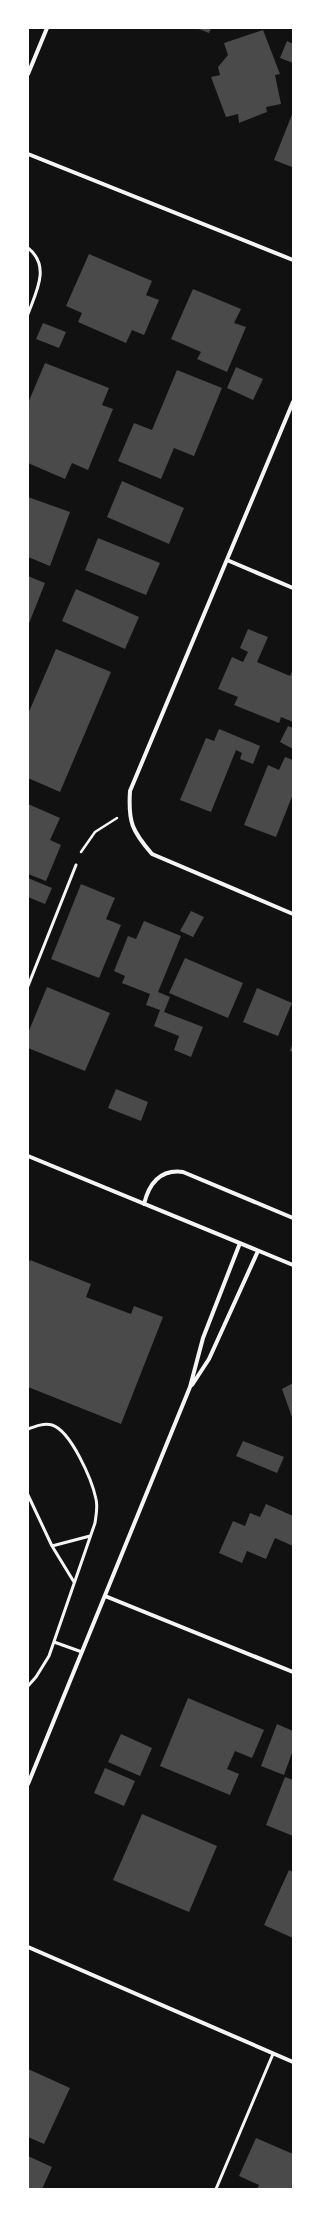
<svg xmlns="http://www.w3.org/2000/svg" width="321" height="2217" font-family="'PT Sans Narrow',sans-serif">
	<rect width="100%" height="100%" fill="#111"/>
	<path fill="#4a4a4a" d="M196,28H211L209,33Z
		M263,30L280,74L275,75L281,104L266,107L267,112L239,123L238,114L226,117L211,77L220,75L218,67L228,55L224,43Z
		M287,41L293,44V63L280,58Z
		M293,112V164L292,167L274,160Z
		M89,254L152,281L146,295L159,300L144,335L132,330L126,343L78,322L82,313L66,306Z
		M193,289L241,309L234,323L246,327L227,372L197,359L201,352L171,339Z
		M43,323L66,332L59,348L36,339Z
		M45,363L109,388L102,405L113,409L88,470L72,463L65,479L28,463V403Z
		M236,367L263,379L253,400L227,388Z
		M177,370L222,388L194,456L174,448L161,479L118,461L134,423L152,430Z
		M122,481L184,508L169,544L107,517Z
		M28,497L70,512L50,566L28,557Z
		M98,538L160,563L146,595L85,570Z
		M28,576L45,583L28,626Z
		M76,589L139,617L125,649L62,621Z
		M248,629L268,637L257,662L290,676L293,669V722L281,717L279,723L234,705L238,697L218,689L232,657L243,662L248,652L240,648Z
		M56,649L111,672L60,792L28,778V714Z
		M288,726L293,728V749L280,742Z
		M219,729L260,746L253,764L240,759L242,753L236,750L211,812L180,800L206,738L214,741Z
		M285,757L293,760V794L276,837L244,825L268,765L279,770Z
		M28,804L60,818L50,840L61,845L46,881L28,874Z
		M28,878L52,888L45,904L28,897Z
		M81,884L115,898L106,919L121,925L99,978L51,959Z
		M191,911L204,917L193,937L180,931Z
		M144,921L181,936L158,992L170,997L164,1012L203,1027L191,1057L174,1050L179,1036L154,1026L160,1010L146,1005L150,994L122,983L125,976L114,971L128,936L136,939Z
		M185,958L243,983L228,1018L169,993Z
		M47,987L110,1013L85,1071L28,1048V1033Z
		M257,988L292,1003L278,1036L243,1022Z
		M293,1043V1052L290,1051Z
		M116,1089L148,1102L141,1121L108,1108Z
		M30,1260L91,1284L86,1297L131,1314L134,1306L163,1317L121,1424L28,1387V1265Z
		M293,1383V1420L282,1389Z
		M243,1441L284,1457L277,1473L236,1456Z
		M266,1504L293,1516V1546L275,1538L266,1559L247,1551L242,1563L219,1553L233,1521L245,1526L250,1513L260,1517Z
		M188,1698L264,1730L252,1758L235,1751L227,1769L239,1774L230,1795L160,1766Z
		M277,1724L293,1731V1750L284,1775L261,1766Z
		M121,1734L152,1748L140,1776L108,1762Z
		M105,1768L135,1781L124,1806L94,1793Z
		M285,1777L293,1780V1836L266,1825Z
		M142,1814L217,1846L189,1912L113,1880Z
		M289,1870L293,1872V1938L264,1925Z
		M28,2069L70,2088L44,2144L28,2137Z
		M256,2138L293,2154V2189H257L259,2185L239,2176Z
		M28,2156L52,2167L42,2189H28Z"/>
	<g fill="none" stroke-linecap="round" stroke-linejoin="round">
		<path stroke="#f5f5f5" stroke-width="2.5" d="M81,852L95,832L117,818"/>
		<path stroke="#f5f5f5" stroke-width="3" d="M28,248C51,266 36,292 28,314
			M28,986L76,865
			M28,1429C36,1426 44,1423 52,1425C71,1431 92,1480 96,1499C98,1507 96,1515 95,1523L49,1656L36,1677L28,1686
			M28,1495L52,1546L74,1582
			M52,1546L90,1536
			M54,1642L82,1652
			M216,2189L273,2054"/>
		<path stroke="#f5f5f5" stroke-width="4" d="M28,74L47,28
			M28,154L293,260
			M293,402L130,791C128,822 132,831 152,854L293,914
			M227,560L293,588
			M28,1156L293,1265
			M144,1204C149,1184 160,1169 183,1172L293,1218
			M192,1385L209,1359L258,1251
			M105,1596L293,1672
			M28,1784L190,1387L203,1338L240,1243
			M28,1947L293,2062"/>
	</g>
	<rect width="321" height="2217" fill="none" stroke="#ffffff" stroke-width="58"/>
</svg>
